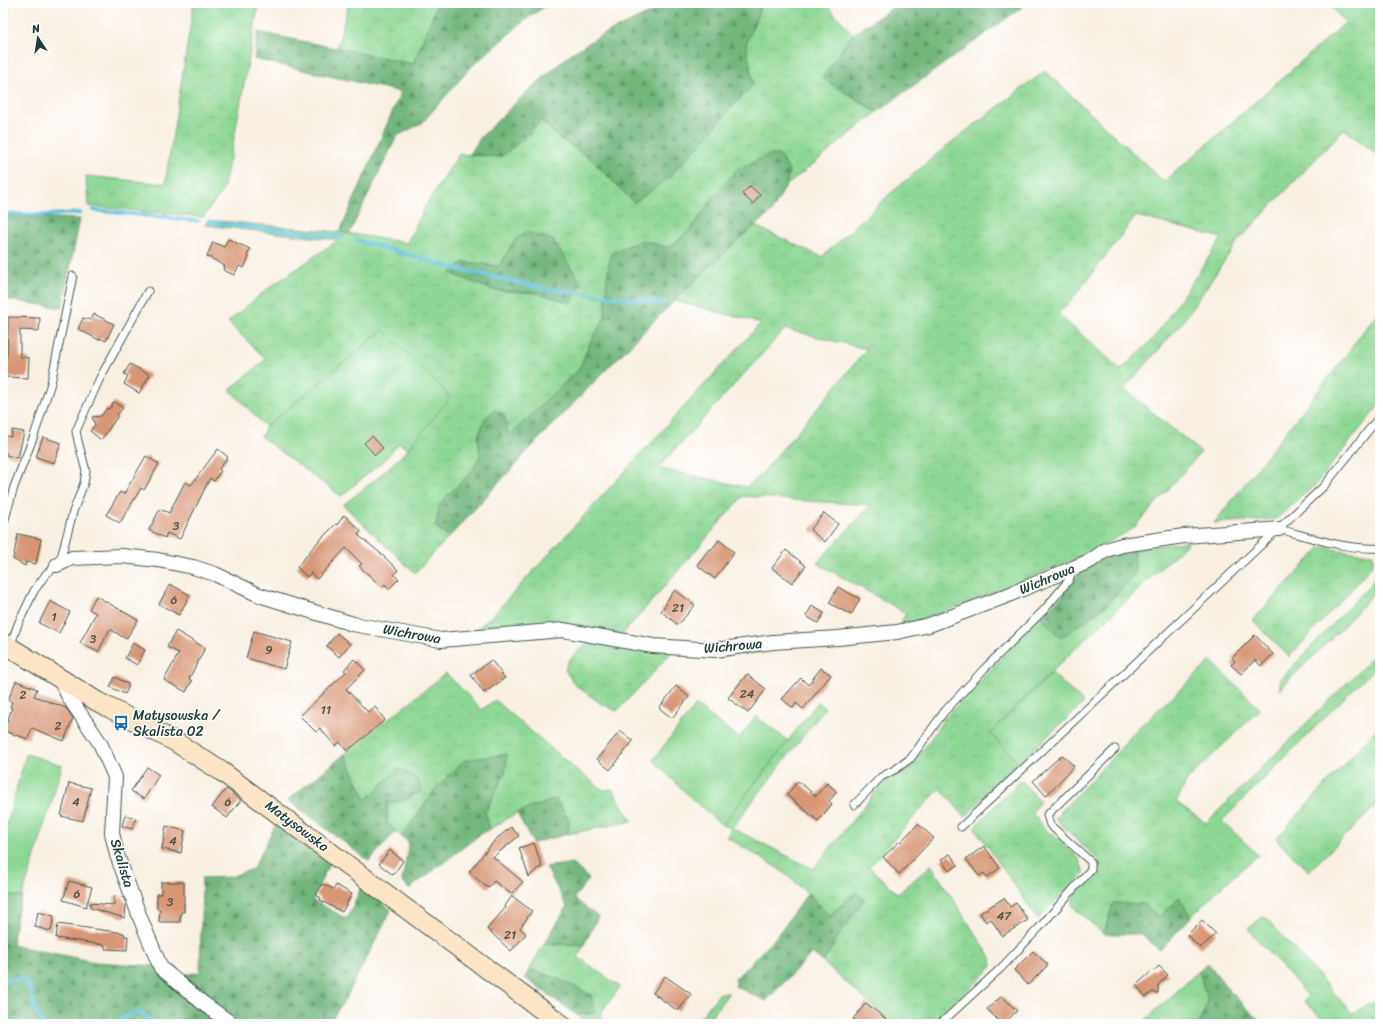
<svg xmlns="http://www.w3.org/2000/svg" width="1383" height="1027" font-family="Sriracha,sans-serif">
	<defs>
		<pattern id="grass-tufts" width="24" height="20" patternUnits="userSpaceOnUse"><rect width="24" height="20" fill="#8ed895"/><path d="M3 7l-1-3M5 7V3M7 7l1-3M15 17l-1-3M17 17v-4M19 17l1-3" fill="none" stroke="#7aba81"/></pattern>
		<pattern id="forest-firs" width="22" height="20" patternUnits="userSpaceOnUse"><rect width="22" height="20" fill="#72b87e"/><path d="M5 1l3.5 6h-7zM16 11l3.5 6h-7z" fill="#5d9768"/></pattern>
	</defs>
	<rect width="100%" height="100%" fill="#fff"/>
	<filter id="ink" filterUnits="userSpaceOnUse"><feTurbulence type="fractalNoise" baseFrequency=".025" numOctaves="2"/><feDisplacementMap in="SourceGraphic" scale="8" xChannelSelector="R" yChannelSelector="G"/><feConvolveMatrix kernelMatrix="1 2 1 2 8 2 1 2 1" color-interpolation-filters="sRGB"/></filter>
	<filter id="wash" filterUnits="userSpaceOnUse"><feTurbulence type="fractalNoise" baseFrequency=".012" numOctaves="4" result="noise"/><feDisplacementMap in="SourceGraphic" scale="16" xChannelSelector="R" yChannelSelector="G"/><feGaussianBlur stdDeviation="0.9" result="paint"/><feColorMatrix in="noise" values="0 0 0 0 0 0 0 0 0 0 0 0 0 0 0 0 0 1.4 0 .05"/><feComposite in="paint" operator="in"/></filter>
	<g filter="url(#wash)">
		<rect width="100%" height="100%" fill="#f9f0e3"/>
		<path fill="url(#grass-tufts)" stroke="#568a64" fill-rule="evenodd" d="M3,3H8L3,133Z
			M194,3H259L232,149L223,190L203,217L88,206L86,176L165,184Z
			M349,3H438L413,64L337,48Z
			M762,3H825L853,34L822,78L877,112L786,186L789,170L715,195L691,229L669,248L642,240L607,278L605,317L588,347L580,368L509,437H478L480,455L473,470L440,503L436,527L449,537L415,573L343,505L375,480L409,449L383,330L266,427L230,390L266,359L228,322L265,291L338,240L205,225L208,220L340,232L407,243L426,205L459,154L500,157L525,138L540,120L557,136L592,160L634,203L753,84L746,44ZM515,240L571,303L538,293L492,290L464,262L499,266Z
			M1329,3H1380V157L1344,129L1238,241L1182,323L1124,389L1201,452L1134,528L1087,554L970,602L897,628L906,613L817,563L871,505L807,501L743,496L622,635L569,623L500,628L470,635L493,615L761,323L675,301L739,239L755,226L822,257L890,194L948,145L1045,71L1164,182L1345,23ZM1136,216L1222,238L1153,339L1121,370L1058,314L1071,301ZM785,329L867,349L759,477L746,487L658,468Z
			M1380,309V404L1315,485L1276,519L1214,523L1337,367Z
			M1190,541L1074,650L990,733L1018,763L965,817L940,788L869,867L898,894L931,865L991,958L992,967L934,1024H893L823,962L840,934L856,892L829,916L813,898L782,871L727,837L731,828L722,825L818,702L825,708L732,828L813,869L886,779L907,769L928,743L944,719L1040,617L1061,638L1133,549Z
			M1321,547L1352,552L1373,554V563L1353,588L1289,657L1253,620Z
			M1380,571V586L1339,631L1279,690L1281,679L1370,585Z
			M588,642L673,651L617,711L600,703L574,684L565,670L569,660Z
			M1380,650V664L1347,695L1222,821L1258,855L1218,890L1191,917L1179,897L1159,918L1143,904L1113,903L1104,934L1072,906L1074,895L1098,872V860L1055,818L1121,748L1136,730L1211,661L1260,709L1188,779L1176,802L1206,823Z
			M446,673L482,710L495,700L568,763L603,790L612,789L632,821L568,834L569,820L556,799L517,813L490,829L485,812L505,773L415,819L402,837L387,824V803L403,801L399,768L366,800L345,754Z
			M1380,725V802L1309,871L1276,839Z
			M1021,780L1040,801L1032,813L1049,834H1054L1079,859L1084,873L1038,919L974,827Z
			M1264,916L1352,1013L1380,999V1014L1367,1024H1328L1304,1001L1308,996L1248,929Z
			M544,944L584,945L578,957L620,987L600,1014L605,1024H589L577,1015L595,1013L591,995C571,985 551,974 529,970Z
			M1199,971L1208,1002L1199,1024H1141Z
			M720,993H729L705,1024H695Z"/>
		<path fill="url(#forest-firs)" stroke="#487a59" d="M438,3H550L525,20L472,66L422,123L397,136L349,234L340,232L401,92L254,59L258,32L413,64Z
			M672,3H762L746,44L753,84L670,177L634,203L592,160L557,136L541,120L525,138L500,157L470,154L481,137L529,90L572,53L600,36Z
			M900,3H1028L877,112L822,78L853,34Z
			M769,155H779L789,170L786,186L771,213L739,239L661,314L548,429L449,537L436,527L440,503L473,470L480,455L478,437L485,418L495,410L504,414L509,436L580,368L588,347L605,317L607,278L611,253L642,240L669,248L691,229L715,195L738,168Z
			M5,216L80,219L62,308L3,299V257Z
			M526,232L553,240L582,284L571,303L538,293L492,290L450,273L464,262L499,266L515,240Z
			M1133,549L1136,573L1106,606L1061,638L1040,617L1063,595L1080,571L1110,555Z
			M345,754L366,800L399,768L416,778L422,791L403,801L387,803V824L396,831L369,861L288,800Z
			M507,754L505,773L485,812L490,829L482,833L409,889L402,882L409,842L402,837L436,788L465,760Z
			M556,799L569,820L568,834L533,843L517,813Z
			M277,822L330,862L312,900L347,919L362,885L391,910L346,998L328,1024H3V893L22,897L17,914L12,945L96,962L155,966L165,960L177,976L200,972L202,878L230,877L253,869Z
			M572,863L589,879L574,898L598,917L584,945L544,944L567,907L546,867Z
			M856,892L864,900L840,934L823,962L812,953L766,1001L735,986V979L776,937L808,893L829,916Z
			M1179,897L1191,917L1160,950L1141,934H1104L1113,903L1143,904L1159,917Z
			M1208,963L1228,989L1263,1024H1199L1208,1002L1199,971Z
			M529,970C551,974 571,985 591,995L595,1013L577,1015L525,978Z"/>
		<path fill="#8ed895" stroke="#568a64" d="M383,330L444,390L449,399L408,449L399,443L382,462L341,496L261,437L266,427Z
			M1052,673L1084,703L1018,763L990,733Z
			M696,705L739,738L756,716L788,741L722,825L691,798L653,760Z
			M26,754L62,765L42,834L22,897L3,893V824H7Z"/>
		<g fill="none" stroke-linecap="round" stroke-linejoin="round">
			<path stroke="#60c2de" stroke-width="4" d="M93,210L198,221
				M3,214L47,215L80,213
				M208,222L343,237
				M357,240L454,268L548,289L665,303
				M3,984L7,980L22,978L30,988L35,1009L43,1024
				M114,1024L126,1016L139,1012L151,1020V1024"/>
		</g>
		<g id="blocks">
			<path fill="#d89674" d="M750,186L760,195L753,204L742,194Z
				M228,239L250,249L247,256L249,257L244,268L239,266L234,275L223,270L225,266L207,256L213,242L224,247Z
				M94,314L114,324L106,341L100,338L99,340L78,329L83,318L91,320Z
				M8,317L40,318L39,331L20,330V357L29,358L28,378L4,377L6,356H7Z
				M130,364L150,375L139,393L124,384L128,376L124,374Z
				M114,402L123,408L117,415L118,416L101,440L90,431L95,425L92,417L101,416L107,408L109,409Z
				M12,430L24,432L18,458L6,455V452H3V435L11,437Z
				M372,436L383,448L375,455L364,443Z
				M43,437L61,443L54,463L36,457Z
				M218,449L228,457L219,469L221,471L214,481L210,478L180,539L167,533L165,538L149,530L160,509L169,513L185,482L191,485Z
				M146,456L159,464L144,490L141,488L120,523L106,515L120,492L124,494Z
				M824,513L838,524L825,542L810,530Z
				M344,515L361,531L358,535L379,552L398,570L394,575L399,579L389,589L385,584L382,587L359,566L362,564L346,548L317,579L311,573L307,577L297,567L316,544L336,524L337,525Z
				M18,534L41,539L36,564L26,562L25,566L13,559Z
				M719,540L734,552L715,579L697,565L709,549L711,550Z
				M786,550L806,566L792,583L772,568Z
				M170,584L190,595L179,615L159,604Z
				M838,587L860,599L851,615L829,603Z
				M675,590L695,605L678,625L661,611L667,603L666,602Z
				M96,596L138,620L126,639L110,629L98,652L80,643L96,613L89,609Z
				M50,601L70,612L59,633L39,623Z
				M812,606L824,613L818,623L806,616Z
				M176,631L205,648L189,679L192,681L186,692L164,680L179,653L167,647Z
				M254,631L292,642L284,669L246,658Z
				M337,633L350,644L339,657L327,646Z
				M1255,635L1273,654L1261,666L1255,660L1241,674L1231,665L1235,661L1232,658Z
				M133,643L145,650L137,665L125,658Z
				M354,659L365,670L346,689L368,712L375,707L385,720L347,751L340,742L335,746L320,728L316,732L300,716L346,672L344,670Z
				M491,660L505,678L484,693L471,675Z
				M821,668L831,675L803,709L796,703L793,708L782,699L801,678L808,685Z
				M747,674L766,689L748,713L728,698Z
				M115,677L128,684V688L125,694L110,687Z
				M16,681L37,689L34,696L66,708L73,718L64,741L32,728L28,739L4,731L12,708L10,707L12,702L8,700Z
				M676,686L689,697L672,718L659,708Z
				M620,731L633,741L610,770L597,759Z
				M1062,755L1074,766L1046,796L1033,781Z
				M147,767L159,775L144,799L131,791Z
				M798,781L816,796L827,783L837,792L829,801L832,804L818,821L787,795Z
				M69,783L91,788L83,821L61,816Z
				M226,789L241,800L227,818L212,807Z
				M125,815L136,818L132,829L122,826Z
				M918,824L934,838L899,874L883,857L900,841V842Z
				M166,826L185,831L181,853L162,849Z
				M511,827L519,836L493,857L523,882L511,894L494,881L488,888L469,872L495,840Z
				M534,843L542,867L537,869L529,877L519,848Z
				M984,846L1000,868L987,877L984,873L979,876L966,859Z
				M390,850L403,861L393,875L379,864Z
				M950,854L958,865L949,871L941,860Z
				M69,881L92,887L86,907L63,900Z
				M161,882H184V912H181L180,922H159L160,909H157V894H161Z
				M322,884L334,889L336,885L352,894L342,912L320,900L321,898L316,895Z
				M114,896L123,897L126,903L125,918L90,908V903L114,905Z
				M512,896L532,911L520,928L526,934L511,951L487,929L506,907L505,906Z
				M1004,898L1010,907L1016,903L1028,920L1002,936L991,919L986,922L980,913Z
				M38,912L54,916L51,931L35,927Z
				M1202,920L1216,934L1200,948L1187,935Z
				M58,924L124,933V936H128L127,950L105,949V945L56,938Z
				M1033,951L1048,965L1028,985L1014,970Z
				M1159,966L1168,975L1158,985V993L1152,992L1146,997L1136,985L1153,970L1154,971Z
				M665,976L691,994L678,1011L653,993Z
				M1002,996L1017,1011L1003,1024H1002L987,1009Z
				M866,1003L892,1024H860L853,1019Z"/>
		</g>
	</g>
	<g filter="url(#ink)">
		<use href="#blocks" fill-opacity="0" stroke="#40584e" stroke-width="1"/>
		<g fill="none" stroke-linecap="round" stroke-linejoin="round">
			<defs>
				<path id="lane" d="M3,526L14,487L35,433L51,383L73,276
					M1279,529C1313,538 1345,550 1380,548
					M10,647L18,624L34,591L46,574L57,565L62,554L73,512L84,483L86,471L78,441L76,431L100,378L148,291
					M854,805L881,777L896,769L911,758L944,712L984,669L1044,610L1069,580L1073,568
					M961,827L1324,486L1380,416
					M940,1024L1001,968L1039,928L1091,869V862L1050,825L1047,815L1115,749"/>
				<path id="street" d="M57,565L72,558L122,556L158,560L193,567L215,574L259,595L353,624L441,640L563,630L653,646L715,650L773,642L838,638L897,632L929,625L1001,598L1090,561L1106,550L1122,545L1184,536L1279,529
					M59,678L70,699L100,743L115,777L112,833L117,855L141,920L161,968L204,1004L232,1024"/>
				<path id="secondary" d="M3,643L98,702L174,741L221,771L561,1024"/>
			</defs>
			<use href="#lane" stroke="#40584e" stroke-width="9"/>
			<use href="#street" stroke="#40584e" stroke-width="16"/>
			<use href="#secondary" stroke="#40584e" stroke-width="21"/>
			<use href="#lane" stroke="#fff" stroke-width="7"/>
			<use href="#street" stroke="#fff" stroke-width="14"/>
			<use href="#secondary" stroke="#fce5c4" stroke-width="19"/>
		</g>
	</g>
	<defs>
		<symbol id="bus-bare" viewBox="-9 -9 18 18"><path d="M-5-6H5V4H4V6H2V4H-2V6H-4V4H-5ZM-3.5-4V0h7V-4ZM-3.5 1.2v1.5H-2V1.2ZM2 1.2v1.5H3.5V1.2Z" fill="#1f6fb2" stroke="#fff" stroke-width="2.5" paint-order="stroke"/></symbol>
	</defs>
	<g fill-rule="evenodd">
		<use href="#bus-bare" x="110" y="712" width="22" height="22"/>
	</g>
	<g text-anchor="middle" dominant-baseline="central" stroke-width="3" stroke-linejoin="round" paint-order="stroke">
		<g font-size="12" fill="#4d5344">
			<text x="176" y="526">3</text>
			<text x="174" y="600">6</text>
			<text x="678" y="608">21</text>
			<text x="54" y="617">1</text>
			<text x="93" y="639">3</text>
			<text x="269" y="650">9</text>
			<text x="747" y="694">24</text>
			<text x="23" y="695">2</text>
			<text x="326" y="710">11</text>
			<text x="58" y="726">2</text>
			<text x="76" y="802">4</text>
			<text x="228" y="802">6</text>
			<text x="173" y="841">4</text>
			<text x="77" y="894">6</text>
			<text x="170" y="902">3</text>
			<text x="1004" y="916">47</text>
			<text x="510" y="935">21</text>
		</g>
		<g font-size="14" fill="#1f3d34" stroke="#fff">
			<text transform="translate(1047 579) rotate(-23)">Wichrowa</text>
			<text transform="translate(412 634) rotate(10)">Wichrowa</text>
			<text transform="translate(733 646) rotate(-5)">Wichrowa</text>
			<text transform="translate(297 826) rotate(37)">Matysowska</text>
			<text transform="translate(122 863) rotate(73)">Skalista</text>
		</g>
		<g font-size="14" fill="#1f3d34" stroke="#fff" text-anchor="start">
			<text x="133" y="715">Matysowska /<tspan x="133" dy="16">Skalista 02</tspan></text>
		</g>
	</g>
	<rect width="1383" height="1027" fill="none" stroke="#fff" stroke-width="16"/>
	<g transform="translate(38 38) rotate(348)" stroke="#ffffff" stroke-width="3" paint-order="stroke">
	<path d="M0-3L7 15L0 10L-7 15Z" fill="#1f3d34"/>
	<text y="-6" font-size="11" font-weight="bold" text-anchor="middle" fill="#1f3d34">N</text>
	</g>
</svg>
